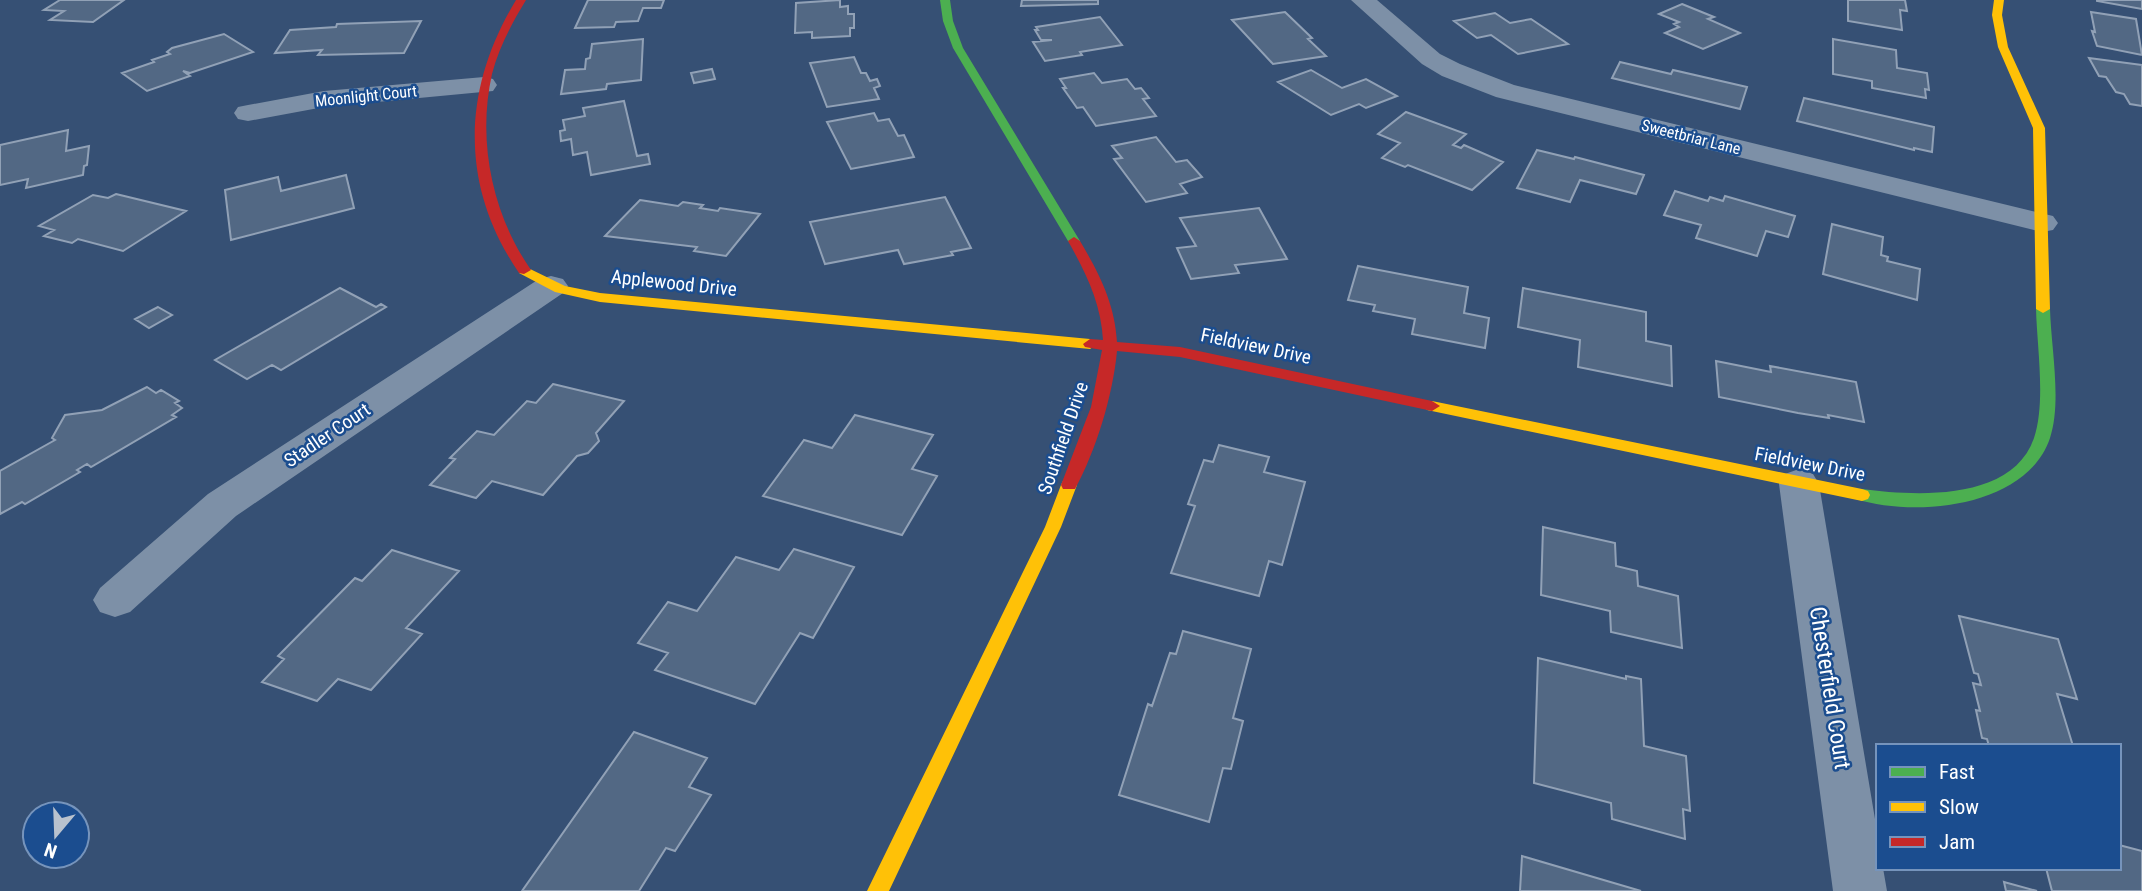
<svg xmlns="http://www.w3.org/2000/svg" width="2142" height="891" font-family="'Roboto Condensed',sans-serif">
	<rect width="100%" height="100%" fill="#365074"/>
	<path fill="#526884" stroke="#91a1b6" stroke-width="2" d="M60,0H124L93,22L50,20L64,11L44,10Z
		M588,0H664L661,8H643L638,21L616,22L614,27L575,28Z
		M840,0V7L848,6V14H854V28H850V36L812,38V32L795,33L796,3Z
		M1022,0H1098V4L1021,6Z
		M1848,0H1905L1907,11L1900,10L1902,30L1848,21Z
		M2097,0H2142V9L2097,1Z
		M1682,4L1714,17L1708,19L1740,33L1703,49L1665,33L1679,27L1674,24L1679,22L1659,14Z
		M1285,12L1312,38L1308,39L1326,56L1273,64L1232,20Z
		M2091,12L2136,19L2142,55L2097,46L2092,31L2095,32Z
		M1495,13L1510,23L1531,19L1568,44L1518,54L1491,35L1477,38L1454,21Z
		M1100,17L1122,45L1080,52L1082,55L1045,61L1033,42L1052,40H1041L1035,30H1038L1036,27Z
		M421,21L404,53L318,55L322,50L275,53L290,30L336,27L337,24Z
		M224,34L253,52L190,73L183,71L190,76L147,91L122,73L154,62L152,60L170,54L167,52L172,48Z
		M643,39L641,80L607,84L606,89L561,94L565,70L585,69L586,59L590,58L592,44Z
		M1833,39L1896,50L1897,68L1927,73L1929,90L1925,89L1926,98L1872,88V81L1833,74Z
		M854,57L861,73H866L870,81L877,79L880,86L874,88L879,99L827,107L810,63Z
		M2089,58L2142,65V106L2130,104L2124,94L2116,92L2106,77L2099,76Z
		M1620,62L1671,74L1673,70L1747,87L1740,109L1612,78Z
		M712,69L715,79L694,83L691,73Z
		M1311,70L1342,88L1366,79L1397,96L1366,108L1359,104L1331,115L1278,82Z
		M1094,73L1102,83L1127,79L1135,89L1141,88L1149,98L1143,99L1156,116L1096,126L1083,107L1077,108L1063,88H1066L1060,79Z
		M1804,98L1934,127L1932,152L1914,148V150L1797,121Z
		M624,101L637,156L648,154L650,164L591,175L587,152L573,155L571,139L561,141L560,131L565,130L563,120L585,116L583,108Z
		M1406,112L1466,134L1453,145L1461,148L1464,145L1503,162L1472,190L1408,165L1405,167L1382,158L1400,143L1378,134Z
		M874,113L878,121L889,119L898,136L904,135L914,157L851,169L827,122Z
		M68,130L66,151L89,146L87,165L84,166L83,175L26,188L28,179L0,185V145Z
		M1156,137L1176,162L1187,160L1202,177L1180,184L1187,193L1146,202L1114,159L1122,158L1112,146Z
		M1537,150L1574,159L1575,157L1644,175L1636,194L1580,180L1570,202L1517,188Z
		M346,175L354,208L231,240L225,190L278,177L281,191Z
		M1675,191L1708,201L1710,197L1723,201L1725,196L1795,216L1788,237L1766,231L1757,256L1696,238L1701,225L1664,215Z
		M116,194L186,211L123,251L78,239L72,243L44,236L54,230L39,226L93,195L108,198Z
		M945,197L971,248L951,252L953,255L904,264L898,250L825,264L810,222Z
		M640,200L678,206L683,202L703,205L700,208L718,211L720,208L760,214L726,256L694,251L697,247L605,236Z
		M1259,208L1287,259L1235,265L1239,273L1191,279L1177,248L1196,246L1180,218Z
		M1832,224L1883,237L1881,255L1888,257L1887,261L1920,269L1917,300L1823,274Z
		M1358,266L1468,287L1464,313L1489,318L1485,348L1412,334L1415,319L1373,311L1375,305L1348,300Z
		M340,288L376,307L381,304L386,307L281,370L272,365L247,379L215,360Z
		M1523,288L1646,312V341L1671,346L1672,386L1578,367L1580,340L1518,327Z
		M158,307L172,315L149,328L135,319Z
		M1716,361L1771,372L1770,366L1856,382L1864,422L1828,415L1829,418L1798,413L1719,397Z
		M553,384L624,401L596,433L599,441L588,453L577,456L543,495L492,481L476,498L430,485L455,459L450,458L477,431L494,435L527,401L536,403Z
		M147,387L156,393L161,390L179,401L175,403L182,408L172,415L176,417L91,467L87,464L77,470L80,472L25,504L22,502L0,514V471L55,440L52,438L65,415L102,410Z
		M855,415L933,435L912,469L937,476L902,535L763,496L804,440L832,448Z
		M1219,445L1269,457L1264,472L1305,482L1282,565L1269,561L1259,596L1171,573L1195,506L1188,504L1204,460L1213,462Z
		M1543,527L1615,543L1616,566L1637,571L1638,586L1678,596L1682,648L1611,632L1610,611L1541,595Z
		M794,549L854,567L813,638L800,633L755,704L655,670L668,653L638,643L668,602L697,611L736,557L779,570Z
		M392,550L459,571L406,628L422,634L371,690L338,679L317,701L262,682L284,659L278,656L355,578L362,581Z
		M1959,616L2058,639L2077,699L2057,694L2073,746H1989L1987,739L1982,738L1976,710L1980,711L1973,683L1981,685L1978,674L1974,673Z
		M1183,631L1251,649L1233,718L1243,721L1231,769L1223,768L1209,822L1119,795L1148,704L1152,706L1170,653L1176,654Z
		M1538,658L1626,679V676L1641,679L1644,746L1686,756L1690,811L1683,809L1685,839L1612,819L1611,803L1534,783Z
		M634,732L707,758L689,787L711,795L675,851L666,848L639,891H522Z
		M2119,845L2142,851V891H2052L2046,868H2119Z
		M1522,856L1641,891H1520Z
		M2004,882L2037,891H2006Z"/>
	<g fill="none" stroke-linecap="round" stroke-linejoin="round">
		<path fill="#7d90a7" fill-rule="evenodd" d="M1351,0H1377L1440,54L1460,64L1514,85L2053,216L2058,223L2053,230L2042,232L1496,97L1442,76L1422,64Z
			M484,77L493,79L497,85L493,91L324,107L248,121L238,119L234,113L238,107L248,105L324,91Z
			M551,276L563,279L568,286L563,293L236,516L130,612L115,617L100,612L93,600L100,588L208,494L539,279Z
			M1799,469L1813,474L1819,484L1878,837V868H1883L1887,891H1833L1779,484L1785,474Z"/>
		<path fill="#4caf50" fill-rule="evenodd" d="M940,0H950L953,21L963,48L1080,241L1079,244L1074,245L1068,241L953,48L943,21Z
			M2043,305L2050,309C2051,347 2062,402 2050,438C2027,507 1916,518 1856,499L1854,495L1856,491L1862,489C1915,496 2012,502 2034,438C2046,402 2037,347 2036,309Z"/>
		<path fill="#ffc107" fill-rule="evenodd" d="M1994,0H2004L2002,15L2008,47L2045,128L2050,309L2043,313L2036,309L2033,128L1998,47L1992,15Z
			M524,266L565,286L600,293L1090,339L1097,344L1090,349L600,302L555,292L519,273V267Z
			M1432,401L1862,489L1868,491L1870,495L1868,499L1862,501L1427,410L1424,406L1427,402Z
			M1069,479L1075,481L1077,485L1061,527L889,891H867L1045,527L1061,485L1063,481Z"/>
		<path fill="#c62828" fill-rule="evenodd" d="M516,0H526C512,23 499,47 492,74C477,141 492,214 531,270L524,274L519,273C459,185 462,89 516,0Z
			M1074,237L1080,241C1099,273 1115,304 1117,342L1180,347L1432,401L1440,406L1432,411L1180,357L1117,351C1113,395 1096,451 1075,489H1063L1061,485L1091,407L1102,350L1085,347L1083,344L1090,339L1103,340C1101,303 1086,273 1068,241Z"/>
	</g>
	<g text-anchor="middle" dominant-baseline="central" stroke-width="5" stroke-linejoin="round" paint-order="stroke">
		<g font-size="16" fill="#fff" stroke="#1b4d8f">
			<text transform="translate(366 96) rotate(-6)">Moonlight Court</text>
			<text transform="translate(1691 137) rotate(14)">Sweetbriar Lane</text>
		</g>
		<g font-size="19" fill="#fff" stroke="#1b4d8f">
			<text transform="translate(674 283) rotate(6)">Applewood Drive</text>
			<text transform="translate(1256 346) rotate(12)">Fieldview Drive</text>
			<text transform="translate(327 435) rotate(-34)">Stadler Court</text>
			<text transform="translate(1063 438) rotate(-71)">Southfield Drive</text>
			<text transform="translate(1810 464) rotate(11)">Fieldview Drive</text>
		</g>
		<g font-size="23" fill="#fff" stroke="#1b4d8f">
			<text transform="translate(1830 688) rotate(81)">Chesterfield Court</text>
		</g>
	</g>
	<rect x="1876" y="744" width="245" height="126" fill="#1b4d8f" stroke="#7694bc" stroke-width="2"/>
	<rect x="1890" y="767" width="35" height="10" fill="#4caf50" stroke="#7694bc" stroke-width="2"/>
	<text x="1939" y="779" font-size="21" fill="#ffffff">Fast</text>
	<rect x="1890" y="802" width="35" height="10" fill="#ffc107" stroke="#7694bc" stroke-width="2"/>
	<text x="1939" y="814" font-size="21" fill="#ffffff">Slow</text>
	<rect x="1890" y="837" width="35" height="10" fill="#c62828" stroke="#7694bc" stroke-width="2"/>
	<text x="1939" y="849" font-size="21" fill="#ffffff">Jam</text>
	<g transform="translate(56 835) rotate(199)"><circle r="33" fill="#1b4d8f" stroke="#7694bc" stroke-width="2"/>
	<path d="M0-5L12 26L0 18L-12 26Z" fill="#b9c2ce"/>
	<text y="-10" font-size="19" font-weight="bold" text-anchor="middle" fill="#ffffff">N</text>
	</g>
</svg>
